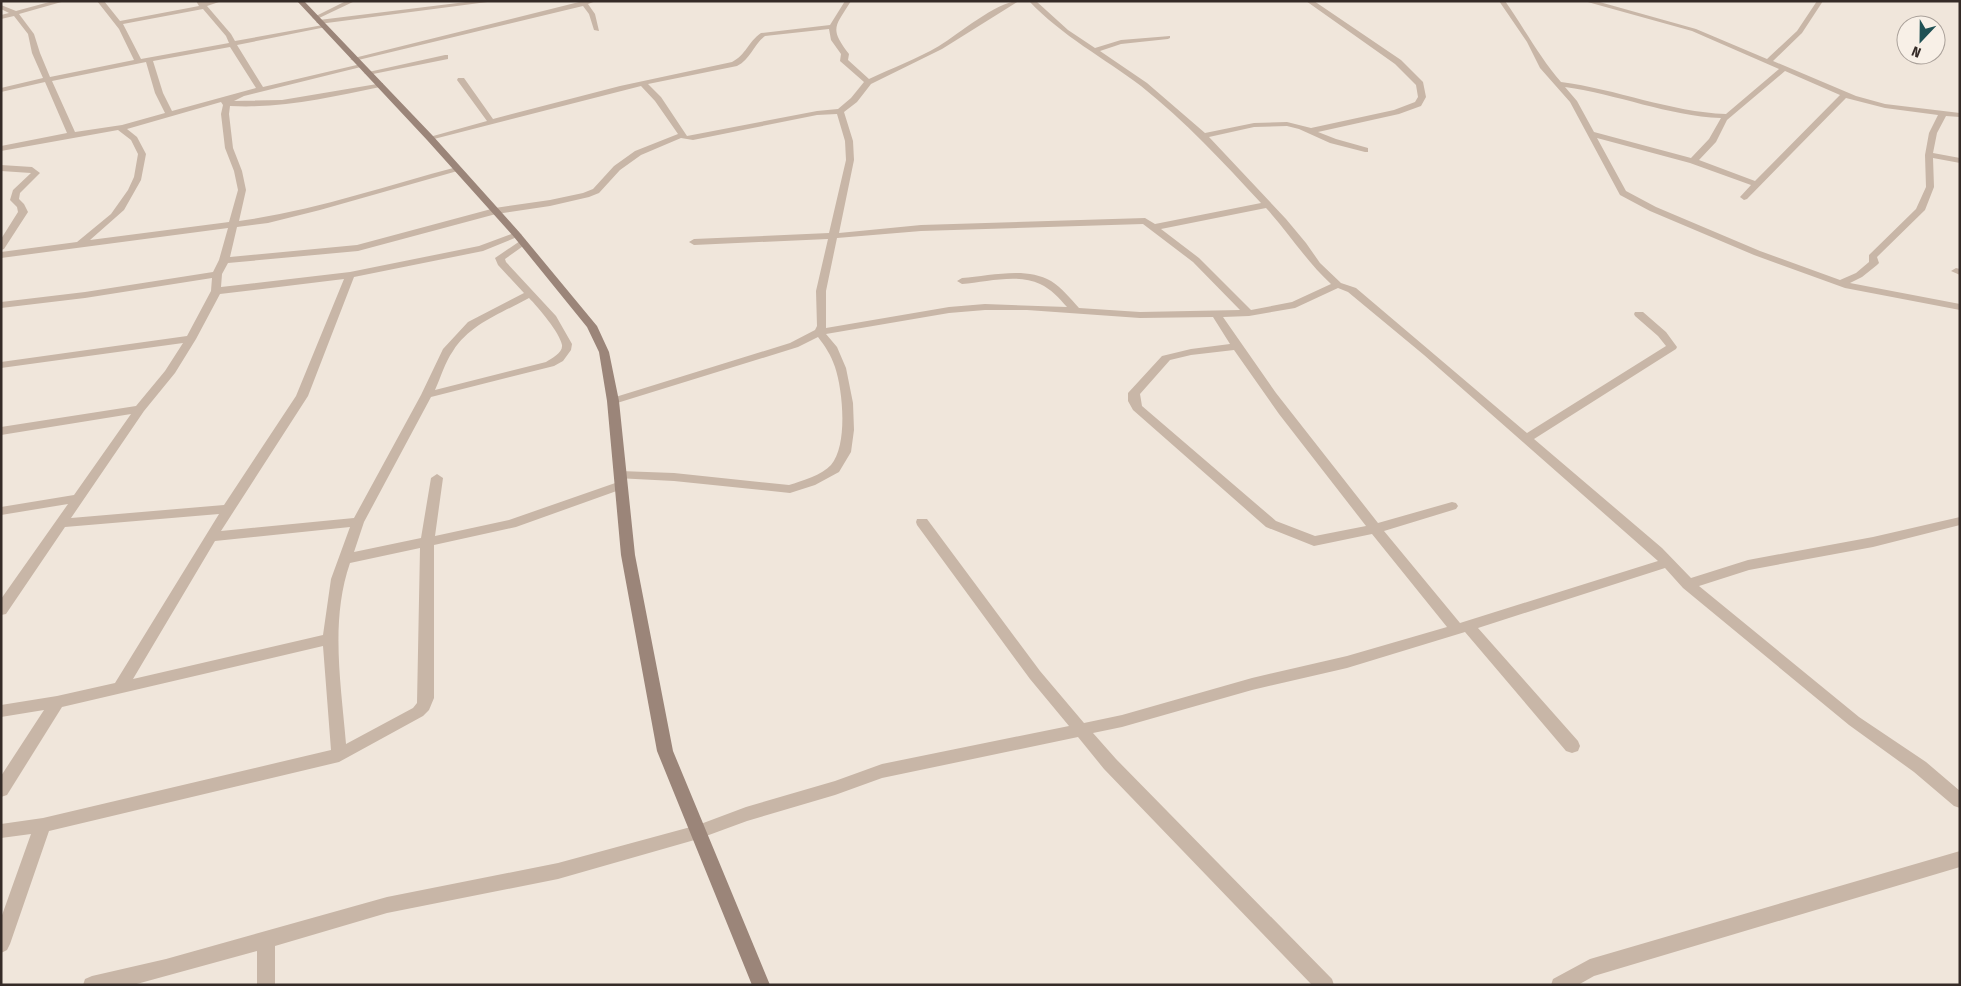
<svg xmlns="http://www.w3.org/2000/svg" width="1961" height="986" font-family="'Fira Sans Condensed',sans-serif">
	<rect width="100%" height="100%" fill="#f0e6db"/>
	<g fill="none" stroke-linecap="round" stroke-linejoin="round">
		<path fill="#c8b6a7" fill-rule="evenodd" d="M53,1H65L19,14L34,34L40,53L50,77L134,60L119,29L97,1H104L120,21L199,6L196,1H222L207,6L231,34L235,41L323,25L326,27L237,45L263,87L361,64L365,66L244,96L234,101L282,100L383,83V87H380C331,97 281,109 230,106L229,114L233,148L242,171L246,190L239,221C313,211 385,186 457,167L461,170L320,210L268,223L237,227L230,257L357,245L495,208L550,200L583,193L593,189L614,166L635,151L678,134L655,101L641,86L430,140L426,138L487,121L457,80L458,78H464L493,119L620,86L732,62C746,55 748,42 761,33L830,25L845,1H851C835,27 829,28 849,54L848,60L869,79C892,68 917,59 939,46C959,34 997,1 1019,1L942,49L871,84L857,102L844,112L853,141L854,160L839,233L921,225L1145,218L1155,224L1261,203C1223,162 1185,121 1141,86C1104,58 1062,36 1029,1H1036L1068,30L1095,48L1121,40L1170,36V38L1168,39L1121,44L1100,51L1147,83L1205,133L1254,123L1287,122L1311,128L1394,110L1415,102L1418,97L1416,85L1395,64L1306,1H1314L1401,60L1423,82L1426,97L1421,106L1399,114L1318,132L1336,139L1368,148V152H1365L1330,143L1299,129L1287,126L1254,127L1209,137L1286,219L1306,243L1320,263L1341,283L1356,288L1527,433L1666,346L1658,336L1635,316L1634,314L1635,312H1643L1666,332L1677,347L1676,349L1534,439L1662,548L1691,578L1748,560L1873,537L1960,517V525L1873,547L1749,570L1699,586L1859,717L1926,762L1960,791V808L1954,806L1914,772L1849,725L1683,588L1665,568L1478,628L1578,741L1580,746L1578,751L1572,753L1566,751L1465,632L1347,668L1252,690L1122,727L1093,733L1116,759L1332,979L1334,985H1312L1104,769L1078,737L882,778L835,795L747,821L698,839L558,879L387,913L275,946V985H257V951L133,985H83L85,979L92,976L166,959L387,897L558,863L698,825L746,807L835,781L882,764L1069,726L1030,679L917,525L916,522L917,519H927L1040,671L1084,723L1122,715L1252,678L1347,656L1447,627L1372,534L1314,546L1266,527L1133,410L1128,401V393L1162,356L1191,349L1230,344L1213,317L1140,318L1027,310H985L949,313L826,334L837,347L846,368L853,403L854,430L851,452L839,472L815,485L790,493L674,481L616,478L614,475L616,472L620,471L674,473L789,485C802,481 822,475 831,465C848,445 843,391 835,367C831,355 825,346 818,337L798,347L617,403H609L607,401L609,399L790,343L815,330L817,326L816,291L828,239L694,245L689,242L694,239L829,233L846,160L845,141L837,114L817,115L693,140L681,138L641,155L620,170L599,193L589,197L550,206L496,214L358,251L228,263L222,274L221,287L350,272L479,246L517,232L522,235L483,251L354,277L308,396L221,531L354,518L421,395L443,349L468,322L524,293L498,265L495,258L523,239L526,240V244L505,259L506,262L556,316L572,344L571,350L563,361L554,366L431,397L364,522L354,552L421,538L431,478L437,474L443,478L435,536L509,520L621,481L627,485L625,488L516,527L434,545V698L429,710L423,716L339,762L49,831L10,944L7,950L1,953V918L31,834L1,838V824L43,818L331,750L323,646L62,707L7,795L1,797V776L44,710L1,717V705L57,696L115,683L219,514L65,527L6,614L1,615V599L68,504L1,515V507L74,495L131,414L1,435V427L136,406L165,371L183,343L1,368V362L187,336L211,291L212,278L85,298L1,308V302L85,292L213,272L219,260L228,228L1,258V252L77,242L111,214L128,190L134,177L138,154L131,140L118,130L1,151V146L67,133L45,82L1,92V88L43,78L32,53L28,34L14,16L1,19V15L9,13L1,9V5L16,11ZM203,9L226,36L229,43L141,59L123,24ZM829,29L831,40L841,54L840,61L864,82L851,98L838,109L817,111L687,136L661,97L648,84L737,66C751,59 753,45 765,36ZM230,47L256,88L172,111L163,93L153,61ZM146,62L155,93L165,113L122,125L75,132L52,81ZM221,102L223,105L221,114L225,148L234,171L238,190L229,222L90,240L124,210L141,180L146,154L137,137L127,129ZM1266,208C1289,233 1306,261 1331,284L1292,302L1251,310L1199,258L1161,229ZM1143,224L1193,262L1240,310L1140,312L1079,308C1070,298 1062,288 1051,281C1026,266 989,276 962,278L957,281L962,284C986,282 1018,273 1040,284C1051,289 1059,298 1067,307L985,304L949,307L826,328V291L837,238L921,231ZM344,279L296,396L224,505L71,518L144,411L175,373L196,339L220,294ZM1338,288L1348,292L1424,355L1658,561L1460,623L1384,531L1456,509L1458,506L1456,503L1452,502L1378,523L1276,393L1223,317L1249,316L1295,308ZM529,298C538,307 560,333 562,345C563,353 552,358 546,362L435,390C441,377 445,362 453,351C470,324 502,313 529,298ZM1234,350L1279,414L1366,526L1315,536L1276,521L1142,406L1140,394L1170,360L1191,355ZM350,527L331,579L323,635L133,679L215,541ZM420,548L417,703L413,708L346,744C341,683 330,621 350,563Z
			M346,1H355L317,19L312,18Z
			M474,1H495L319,24L316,22L319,20Z
			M583,1H596L588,4L595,14L599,31L594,30L589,14L583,6L354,61L350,59Z
			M1499,1H1505C1524,28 1540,58 1561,82C1616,89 1670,112 1726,114L1779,69L1692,31L1584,1H1596L1696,29L1767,59L1797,31L1817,1H1823L1802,33L1773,61L1856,96L1885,104L1960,113V117L1946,116L1937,133L1933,153L1960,158V163L1933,158L1934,187L1925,210L1877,257L1879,263L1877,265L1862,277L1850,283L1960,304V310L1845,288L1754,255L1650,211L1620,195L1570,102L1540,68L1527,42ZM1785,71L1840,95L1755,181L1699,160L1716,142L1727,120ZM1565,87C1617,94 1668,116 1721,118L1709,139L1691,158L1594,132L1577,101ZM1846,98L1885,108L1938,115L1929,133L1925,155L1926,187L1916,209L1869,255V262L1856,273L1840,280L1760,251L1656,207L1626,191L1597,138L1690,163L1751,185L1740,197L1744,200L1747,199Z
			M445,55H448V59L368,75L364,73Z
			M1,165L32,167L40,173L20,193L19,199L24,204L28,212L4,249L1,250V239L18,212L17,207L10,200L13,190L31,173L1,171Z
			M1956,268L1960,269V275L1951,271Z
			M1960,851V867L1594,976L1578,985H1551L1553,979L1590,959Z"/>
		<path fill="#9b8579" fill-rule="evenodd" d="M297,1H304L433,136L520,233L597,326L609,352L619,401L635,555L673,751L770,985H752L657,751L621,555L607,401L599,352L587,327L514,237L427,140Z"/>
	</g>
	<rect width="1961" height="986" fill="none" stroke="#352b27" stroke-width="5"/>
	<g transform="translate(1921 40) rotate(202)"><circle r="24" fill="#f8f0e7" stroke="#aaa19a"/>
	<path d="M0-4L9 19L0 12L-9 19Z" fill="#1f5154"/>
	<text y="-8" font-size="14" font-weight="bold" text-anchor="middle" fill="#352b27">N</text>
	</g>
</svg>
